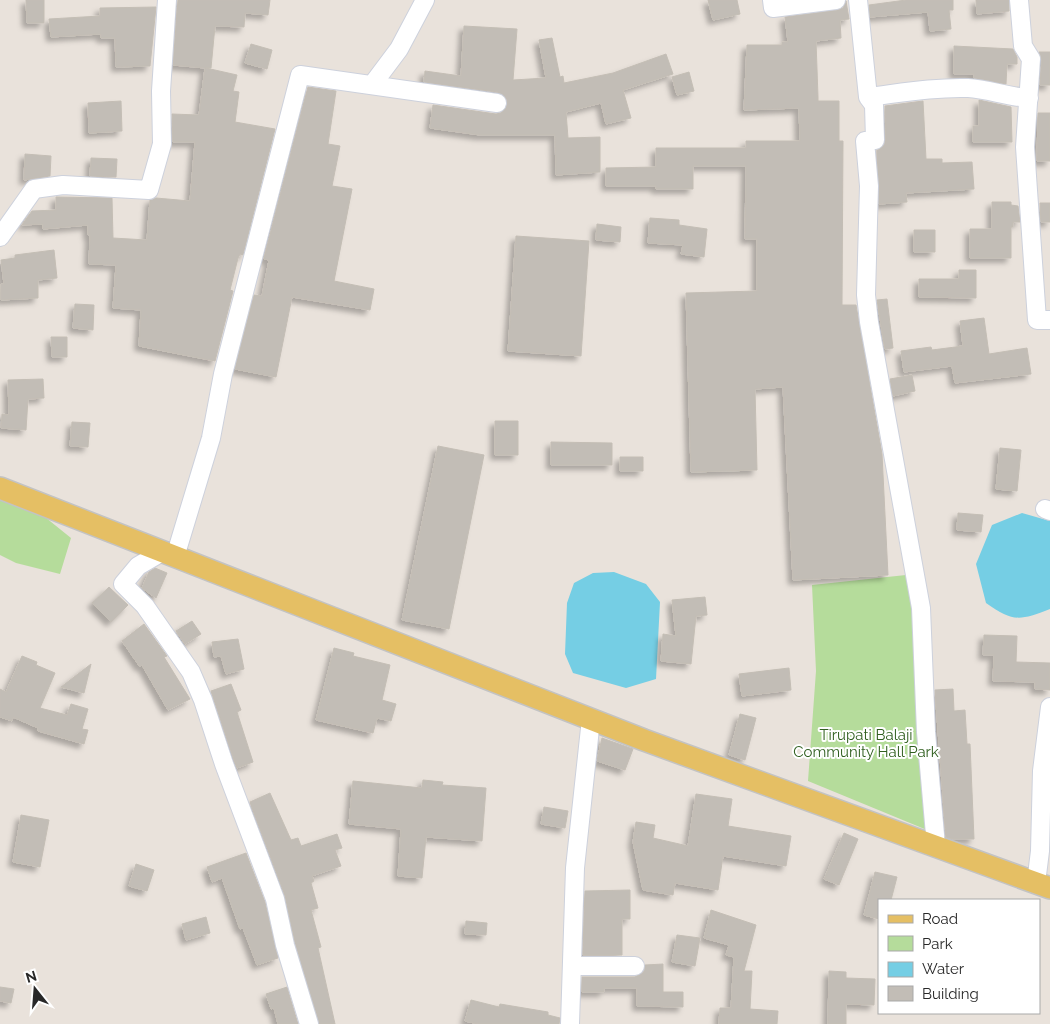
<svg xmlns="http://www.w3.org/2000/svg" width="1050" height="1024" font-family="Raleway,sans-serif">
	<defs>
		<filter id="shadow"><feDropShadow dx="-4.5" dy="4.5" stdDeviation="2.5" flood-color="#0004"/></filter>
	</defs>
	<rect width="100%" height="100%" fill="#e9e2db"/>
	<path fill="#b5dc9b" d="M0,500L35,509L71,538L60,574L16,563L0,555Z
		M906,575L915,611L927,830L808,781L816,671L812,585Z"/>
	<path fill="#75cee4" d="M1022,513L1050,521V609C1019,621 1013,622 986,603L976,564L992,525Z
		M614,572L646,584L660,602L656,679L626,688L573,673L565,654L567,603L574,583L593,573Z"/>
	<path fill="#c2bdb6" stroke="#c4beb5" filter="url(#shadow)" d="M26,0H44V23H27Z
		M178,0H270L268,15L245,13L244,27L215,26L211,68H206L237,75L233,91L239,92L235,122L275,129L243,255L240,254L238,258L230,290L233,291L215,361L139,346L141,310L113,308L116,265L89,264L90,235H88V225L43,229V224L22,225L32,211L56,210V197L112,198L113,238L147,240L150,200L156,198L190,201L195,142H173L172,114L199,115L205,68L173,65Z
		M708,0H737L740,14L713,20Z
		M906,0H953V10H949L951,29L930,31L928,12L870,17L869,5Z
		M976,0H1009V11L977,14Z
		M846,1L849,19L840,20L841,38L816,41L818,97V101H839V141H843L842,305H856L882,454L888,575L793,580L783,387L755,389L757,470L691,472L686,293L757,291V239H745L746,166H693V189H656V186H606V168L656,167V148H746V141H800L799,108L744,110L747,45H782V42H788L785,17L838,10L843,8Z
		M156,7L150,66L116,67L115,38H101V34L51,37L49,19L100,16V8Z
		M464,26L517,29L513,80L546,78L539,40L552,38L560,77L563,76L564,83L613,73L666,54L673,74L623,90L631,118L606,124L601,103L566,112L568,138L600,137V172L556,175L555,135H480L430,128L433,105L496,114L501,113L507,105V99L498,92L424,82L425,71L461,76Z
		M251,44L272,50L267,69L245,63Z
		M954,46L1013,49L1017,57V64H1007L1006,84L974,78V74H954Z
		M1039,52H1050V85H1040L1042,60Z
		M689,72L694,91L677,95L672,77Z
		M308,87L336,91L328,144L340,146L332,186L352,189L334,281L374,289L370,310L292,297L276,377L235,369L254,295L262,296L269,260L264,259Z
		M979,100L1011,107L1012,142H973V126H979Z
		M121,101L122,131L89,133L88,103Z
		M923,101L926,159H942V163L972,162L974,189L906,193L907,202L879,204L877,151L884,145L886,140L885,106Z
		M1038,113H1050V161H1037Z
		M25,154L51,156L50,176L24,180Z
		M91,158L117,159L116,177L90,176Z
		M992,202H1011V205L1018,206L1020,222H1013V227H1011V258H970V229H992Z
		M1040,203H1050V222H1041Z
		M650,218L679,220V225L707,229L704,257L681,254L683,245L648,243Z
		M597,224L621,227L620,242L596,240Z
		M914,230H935V252H914Z
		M516,236L589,241L581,356L508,351Z
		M54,250L57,278L38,280V298L1,300V284H4L1,260L15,258V255Z
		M959,270H976V298L919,297V279H959Z
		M887,299L893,348L885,349L877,300Z
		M75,304L94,305L93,330L73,328Z
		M984,318L989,354L1027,348L1031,374L955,383L952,366L904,372L901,351L931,347L932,350L963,346L960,321Z
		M51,337H67V357H52Z
		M912,375L915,391L893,396L890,379Z
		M43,379L44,398L28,399L26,430L1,428L2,414L9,415L8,380Z
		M495,421H518V455H495Z
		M72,422L90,423L88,447L70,446Z
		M551,442L612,443V465H551Z
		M438,446L484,455L449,629L402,620Z
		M1000,448L1021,450L1017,491L996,489Z
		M620,457H643V471H620Z
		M958,513L983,515L981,532L957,530Z
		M155,568L167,573L156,598L142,588L149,572Z
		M109,587L128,605L111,622L92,603Z
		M705,597L707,615L696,616L691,664L661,661L663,634L676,636L672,600Z
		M192,621L201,634L185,644L176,631Z
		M144,624L167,656L164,657L190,699L168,710L142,665L140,667L122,641Z
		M984,635L1017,636L1016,662L1050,663V690L1035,689V682L993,681L994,655H983Z
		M238,639L244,669L226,674L221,656L214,657L212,642Z
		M334,648L354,653L353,656L390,665L382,700L396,704L391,721L377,718L373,733L316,720Z
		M22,656L37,662L36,665L55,673L40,708L67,715L71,704L88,709L82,729L88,730L84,744L38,731V728L13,717L12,721L0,717V689L6,692Z
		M91,664L84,693L61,687Z
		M789,668L791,690L742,696L739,674Z
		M231,684L241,710L237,712L253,762L237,768L211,691Z
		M953,689L954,711L965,710L967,744H970L974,839H953L946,837L935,690Z
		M740,714L756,718L745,760L729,755Z
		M602,738L633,749L625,770L597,761Z
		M423,780L443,782L442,785L486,788L482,841L426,837L422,878L398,876L401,829L349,824L353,781L422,788Z
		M270,793L291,840L298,838L301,846L337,834L342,848L335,850L341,866L312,876L314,881L311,883L318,908L311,910L321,947L318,948L335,1024H319L295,942L285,895L250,802Z
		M696,794L732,799L728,826L791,836L786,866L723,856L718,890L675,883L673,895L643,890L633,842L636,822L655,825L653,838L688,846Z
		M544,807L568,811L565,828L541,824Z
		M21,815L49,820L40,867L13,862Z
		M844,833L858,839L839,885L824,879Z
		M246,853L265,902L278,958L257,965L243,928L240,929L222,878L212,882L207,867Z
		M136,864L154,870L147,891L129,886Z
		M875,872L897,877L891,900H879V919L864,915Z
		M630,890V919H622V955H583L585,891Z
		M711,910L756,925L744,971H752L750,1009L778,1011L777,1024H719L720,1008H731L734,957L726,955L729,945L704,938Z
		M206,917L210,933L186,940L182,924Z
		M466,921L487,923L486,935L465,934Z
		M677,935L700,938L695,966L672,962Z
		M663,964V992H683V1007L637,1006V988H604V992H582V977H635L644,972L645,965Z
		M829,971L846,972V978L875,979L874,1005L846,1004V1024H828Z
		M0,987L14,989L11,1003L0,1001Z
		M287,987L298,1024H278L274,1008L271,1009L266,994Z
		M471,1000L499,1007L500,1004L548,1012V1015L560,1018L559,1024H478L465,1021Z"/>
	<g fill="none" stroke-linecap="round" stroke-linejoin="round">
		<defs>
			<path id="minor" d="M772,0L773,8L836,0
				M858,0L868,97L874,105L875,140L865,141L869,186L866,295L869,322L921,608L926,732L936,846
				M1019,0L1023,46L1031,59L1025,147L1037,320H1050
				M372,85L399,49L425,0
				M868,97C901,93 934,87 968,88C988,89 1008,97 1029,98
				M0,237L34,189L63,185L149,190L162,144L161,91L167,0
				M1045,509L1050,511
				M162,552L138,566L123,584L145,606L191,672L203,700L224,764L275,899L285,945L309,1024
				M175,557L211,438L223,374L300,75L497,103
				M1036,883L1040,851L1042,771L1050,707
				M572,966H635
				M570,1024L575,868L591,719"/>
			<path id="major" d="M0,488L644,740L1050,888"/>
		</defs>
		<use href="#minor" stroke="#cdd1dc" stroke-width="20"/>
		<use href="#major" stroke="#c3c3c3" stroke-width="24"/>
		<use href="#minor" stroke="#fff" stroke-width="18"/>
		<use href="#major" stroke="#e5bf64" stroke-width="21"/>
	</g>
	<g text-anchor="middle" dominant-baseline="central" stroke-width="4" stroke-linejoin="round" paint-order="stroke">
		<g font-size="15" fill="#305f1f" stroke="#fff">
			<text x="866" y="735">Tirupati Balaji<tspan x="866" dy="17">Community Hall Park</tspan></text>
		</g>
	</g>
	<rect x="878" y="899" width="162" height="115" fill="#ffffff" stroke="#a9a9a9"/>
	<rect x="888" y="915" width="25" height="8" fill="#e5bf64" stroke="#a9a9a9"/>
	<text x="922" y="924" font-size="15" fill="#282828">Road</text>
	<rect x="888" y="936" width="25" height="15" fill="#b5dc9b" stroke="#a9a9a9"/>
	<text x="922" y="949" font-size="15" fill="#282828">Park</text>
	<rect x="888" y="962" width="25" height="15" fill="#75cee4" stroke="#a9a9a9"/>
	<text x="922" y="974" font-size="15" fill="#282828">Water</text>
	<rect x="888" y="986" width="25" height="15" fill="#c2bdb6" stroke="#a9a9a9"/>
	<text x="922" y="999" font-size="15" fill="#282828">Building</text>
	<g transform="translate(35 989) rotate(343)" stroke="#ffffff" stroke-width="4" paint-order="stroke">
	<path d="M0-4L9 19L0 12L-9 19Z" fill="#282828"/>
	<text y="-8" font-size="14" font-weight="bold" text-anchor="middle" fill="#282828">N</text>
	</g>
</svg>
